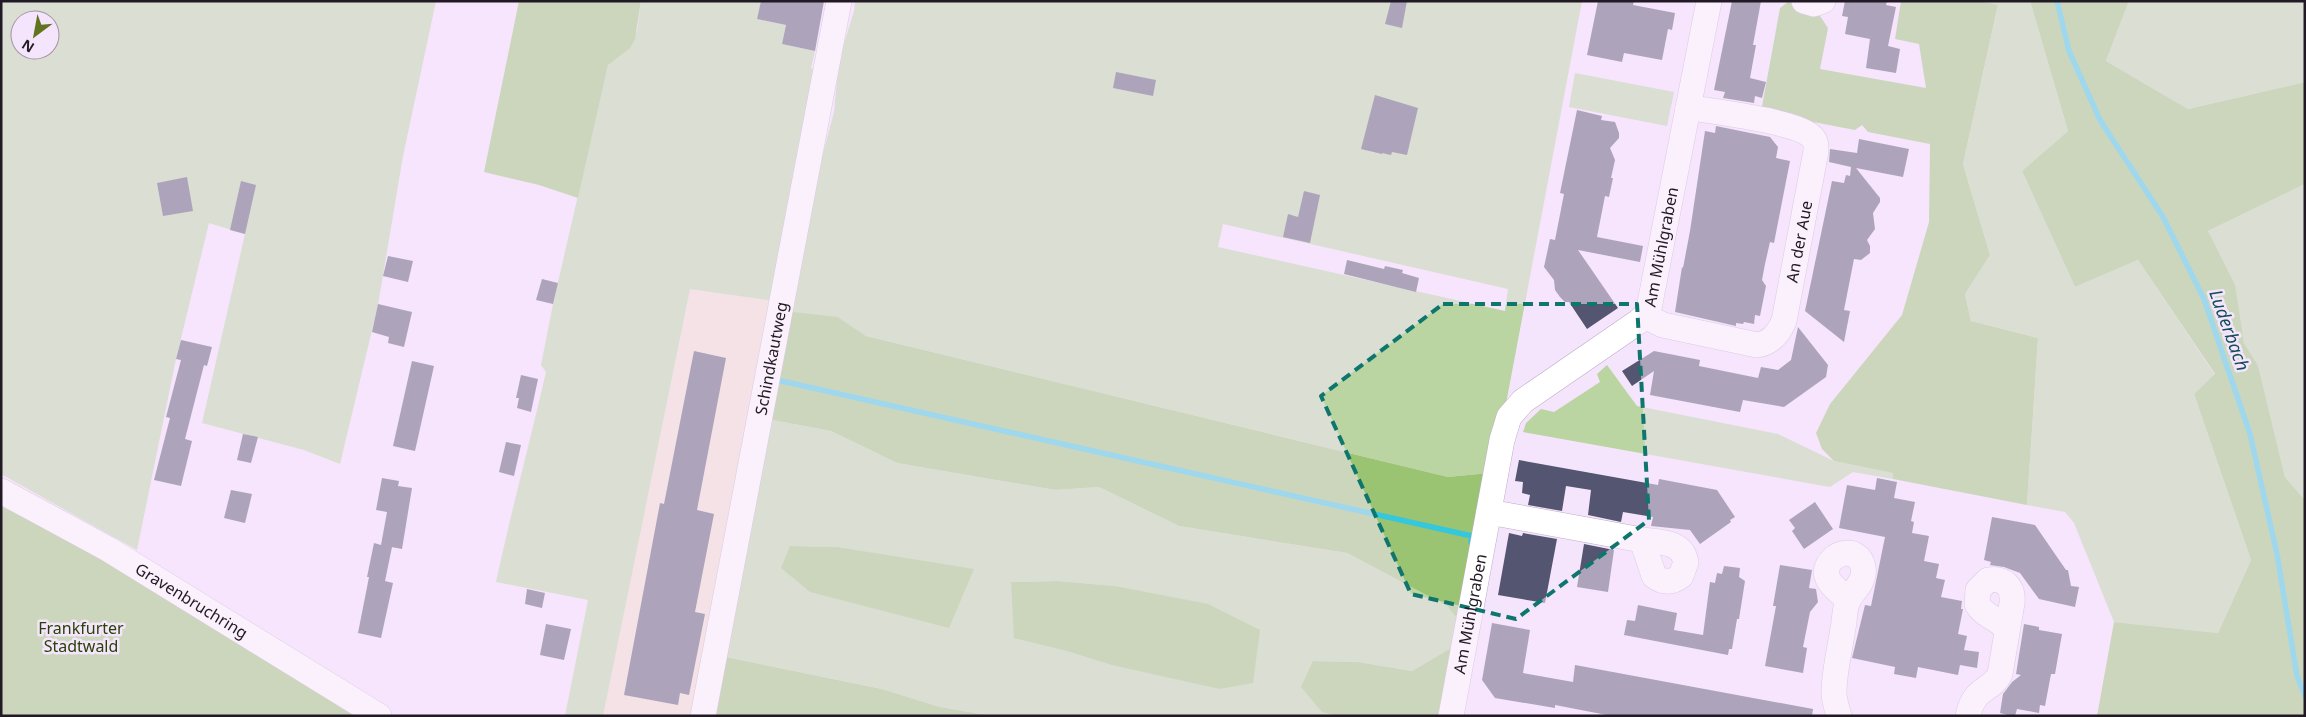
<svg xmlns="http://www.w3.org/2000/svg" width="2306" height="717" font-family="'Noto Sans',sans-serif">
	<rect width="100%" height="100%" fill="#f5e5fc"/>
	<path fill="#f1ddce" d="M690,288L774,301L693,716H603Z"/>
	<path fill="#bad5a2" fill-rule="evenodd" d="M1,1H436L403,156L378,305L340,464L304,450L202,423L245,234L209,223L176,359L137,550L1,474ZM20,20H50V50H20Z
		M641,1H761L757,19L786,25L782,44L815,51L811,68L819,73L774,301L690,289L603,716H565L588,600L496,582C511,512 530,442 546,372L541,365L553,304L608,65L637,31Z
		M855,1H1582L1505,409L1489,473L1448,477L866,336L838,317L786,326L822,157L834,112L839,60L854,11ZM1223,224L1508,289L1505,311L1218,247Z
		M1980,1H2030L2068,131L2022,171L2075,287L2138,260L2215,375L2194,394L2251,560L2218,633L2114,622L2074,523L2065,512L2027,505L2038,338L1971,321L1965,294L1990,255L1963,164L1998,6Z
		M2129,1H2305V82L2188,109L2106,61Z
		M1575,73L1674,92L1667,126L1569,107Z
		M2305,184V500L2285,477L2258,365L2244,343L2239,317L2208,231Z
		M1607,365L1637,406L1778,434L1834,461L1894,473L1893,479L1853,472L1830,487L1523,432L1526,423L1541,409L1554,412L1600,382L1597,374Z
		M767,419L831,431L897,463L1055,490L1099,487L1179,526L1347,553L1447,606L1460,622L1456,645L1412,671L1358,662L1313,661L1322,712L1335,716H993L940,707L882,689L721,656ZM790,546L838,547L974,570ZM1058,581L1115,586L1220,688L1111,665L1063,650L1011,582Z"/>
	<path fill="#9ac471" d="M519,1H641L635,39L630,48L608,65L578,198L539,185L484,172Z
		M1789,1L1797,9L1818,13L1828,28L1820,69L1926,88L1919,44L1895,39L1901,1H1980L1998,5L1963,164L1990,255L1965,294L1971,321L2038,338L2027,505L1893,479V473L1834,461L1822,449L1816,433L1830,404L1902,315L1929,222L1930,144L1868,132L1862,125L1855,130L1761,112L1780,8Z
		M2030,1H2129L2106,61L2188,109L2305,82V184L2208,231L2235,285L2244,343L2258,365L2285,477L2305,500V716H2097L2114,622L2218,633L2251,560L2194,394L2215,374L2138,260L2075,287L2022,171L2068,131Z
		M793,312L838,317L866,336L1448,477L1489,473L1460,622L1447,606L1347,553L1179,526L1099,487L1055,490L897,463L831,431L767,419L786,326Z
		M1,506L107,560L362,716H1Z
		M790,546L838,547L974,569L949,628L810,592L781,568Z
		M1058,581L1115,586L1208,604L1260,630L1253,683L1220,689L1111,665L1063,650L1014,638L1011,582Z
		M1456,645L1442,716H1335L1322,712L1301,687L1313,661L1358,662L1412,671Z
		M721,656L882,689L940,707L993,716H710Z"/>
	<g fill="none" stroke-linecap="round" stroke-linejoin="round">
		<path stroke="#35c7db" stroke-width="5.5" d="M2057,1L2069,51L2100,120L2163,217L2204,299L2250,434L2277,554L2297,676L2305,696
			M777,380L1472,536L1471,542"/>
	</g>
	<path fill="#545570" d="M761,1H824L815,51L782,44L786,25L757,19Z
		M1391,1H1407L1402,28L1385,24Z
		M1598,1H1634L1633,5L1675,13L1672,30L1668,29L1662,60L1624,53L1622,62L1587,55Z
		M1732,1H1761L1753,45H1756L1750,78L1766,82L1762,98L1755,96L1754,103L1723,98L1725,92L1714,90Z
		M1845,1H1887L1886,5L1896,7L1888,46L1900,49L1896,73L1866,68L1870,39L1845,34L1848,17L1842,16Z
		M1116,72L1156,80L1153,96L1113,88Z
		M1375,95L1418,108L1407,155L1392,152L1391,155L1382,153V154L1361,149Z
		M1577,110L1602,116L1601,120L1615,122L1619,133V138L1610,148L1615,160L1611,178H1613L1609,197L1605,196L1597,237L1643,246L1640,262L1578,250L1618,308L1587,329L1569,302H1565L1560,297L1555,290L1554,280L1544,267L1550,239L1555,240L1564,194L1560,193Z
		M1716,126L1770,137L1778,147L1776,158L1790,161L1774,243L1770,242L1765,264L1762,280L1766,286L1760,316L1755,315L1754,324L1744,322L1743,324L1736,323V326L1675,312L1682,267L1683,268L1690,231L1705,131L1715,133Z
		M1859,139L1909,149L1903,177L1856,168L1880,198V202L1873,213L1875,229L1867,240L1870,246V253L1861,260L1854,259L1844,310L1850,311L1844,342L1805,311L1832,181L1844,183L1846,175L1850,176L1851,167L1829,162L1830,149L1857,153Z
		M187,177L193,211L163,216L157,183Z
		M241,181L256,185L245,234L230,230Z
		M1304,191L1320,195L1310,243L1283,237L1288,214L1298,217Z
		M388,256L413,261L408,282L383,276Z
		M1347,260L1384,269L1385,266L1403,270L1402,273L1419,278L1416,292L1344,274Z
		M542,279L558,283L553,304L536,300Z
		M378,304L412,312L404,347L388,343L389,337L372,332Z
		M1798,327L1828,365L1826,377L1784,407L1743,400L1740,412L1650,395L1654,371L1632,386L1622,371L1654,351L1700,360L1699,366L1758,378L1761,367L1778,370L1791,360Z
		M181,340L212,347L207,366L204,365L185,439L192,441L181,486L154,480L170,418L166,417L181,360L176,359Z
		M694,351L726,358L697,510L714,514L695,612L705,614L689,695L680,693L678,705L624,695L660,503L664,504Z
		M412,361L434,366L415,451L393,446Z
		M521,375L538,379L531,412L517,408L519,398H516Z
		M243,434L258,437L251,463L237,460Z
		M506,442L521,445L514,476L499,472Z
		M1519,460L1658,485L1659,479L1717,490L1735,517L1730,520L1731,522L1700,544L1690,530L1651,526L1653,517L1623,512L1621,522L1588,515L1591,490L1566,486L1562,511L1528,505L1530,495L1522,493L1523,482L1515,481Z
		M382,478L399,481L398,486L412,488L402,549L386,546L392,547L385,581L393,583L381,638L358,633L369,577H367L374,543L381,545L387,512L376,510Z
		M1877,478L1897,482L1894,498L1915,502L1911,521L1914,522L1912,533L1929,536L1924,561L1939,564L1936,578L1945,580L1941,597L1962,601L1961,609H1963L1958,634L1967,636L1964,650L1979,652L1977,668L1960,665L1958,675L1918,667L1916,678L1894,674L1895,667L1852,658L1865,605L1871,606L1885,537L1839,528L1847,485L1875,490Z
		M231,490L252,494L245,523L224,518Z
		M1815,502L1833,529L1804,549L1792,531L1795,528L1789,520Z
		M1992,517L2035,525L2066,570H2068L2071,586L2079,587L2075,607L2039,599L2020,573L2004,567L1990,565L1991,562L1984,560Z
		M1509,533L1522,536L1523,533L1557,539L1545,603L1498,595Z
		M1584,544L1614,550L1608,592L1577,587Z
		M1780,565L1812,570L1809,588L1816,589L1818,602L1810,612L1803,647L1807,648L1803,673L1765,666L1776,606H1773Z
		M1724,566L1740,568L1739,577L1745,581L1739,619H1737L1732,649H1729L1728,655L1624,635L1627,620L1635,621L1638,605L1677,613L1674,630L1703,635L1710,582L1715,583L1717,573L1722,574Z
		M527,589L545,593L542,608L525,604Z
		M1492,623L1530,630L1523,673L1573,682L1575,665L1813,709L1812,716H1612L1555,705V708L1495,698L1482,680Z
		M546,624L571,629L564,660L540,655Z
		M2024,624L2039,627V630L2062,634L2055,674H2051L2045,706L2040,705L2039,713L2017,709L2015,716H2012L2000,713L2003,694L2012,682L2021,675L2016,674Z"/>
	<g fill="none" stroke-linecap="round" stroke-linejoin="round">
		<defs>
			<g id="minor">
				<path d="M1804,1L1814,4L1823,1"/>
				<path id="s1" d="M1645,316L1663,325L1757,345C1771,343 1778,334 1784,321L1816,151C1816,145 1816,141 1812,137C1798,121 1712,112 1688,107"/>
				<path id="s2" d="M1,491L108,549L379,716"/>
				<path d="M1489,512L1642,540"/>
				<path d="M1642,540C1660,542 1682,541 1686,562L1681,576C1672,583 1663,583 1654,576Z"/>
				<path id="s3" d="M703,716L839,1"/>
				<path id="s4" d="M1451,716L1502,440L1509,417L1523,401L1638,322L1645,316L1649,308L1709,1"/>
				<path d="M1839,716C1837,708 1834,701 1834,693C1834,672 1840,649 1843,628C1845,620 1844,609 1848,601C1853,589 1866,583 1863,567C1859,545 1829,551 1826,572C1828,586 1840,590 1848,601"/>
				<path d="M1968,716C1974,686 1991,692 2000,674L2012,603C2014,587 2004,577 1988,580L1978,590L1977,604C1984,617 1999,618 2007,630"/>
			</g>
		</defs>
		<use href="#minor" stroke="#beabc7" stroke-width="26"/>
		<use href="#minor" stroke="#fff" stroke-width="25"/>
	</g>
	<path d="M0 0H2306V717H0ZM1443,304H1637L1649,520L1516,619L1411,594L1321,396Z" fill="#f5e5fc" fill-opacity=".55" fill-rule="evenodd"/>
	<path fill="none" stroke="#0f766e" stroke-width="4" stroke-dasharray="10 6" stroke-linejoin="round" d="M1443,304H1637L1649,520L1516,619L1411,594L1321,396Z"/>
	<g text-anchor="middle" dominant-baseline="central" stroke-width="5" stroke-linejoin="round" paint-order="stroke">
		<g font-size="16" fill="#211a24" stroke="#f5e5fc">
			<text stroke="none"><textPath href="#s1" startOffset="235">An der Aue</textPath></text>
			<text stroke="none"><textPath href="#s4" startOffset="546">Am Mühlgraben</textPath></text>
			<text stroke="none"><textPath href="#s3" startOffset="364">Schindkautweg</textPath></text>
			<text stroke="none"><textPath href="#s2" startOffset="220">Gravenbruchring</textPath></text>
			<text stroke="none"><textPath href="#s4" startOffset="104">Am Mühlgraben</textPath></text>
		</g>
		<g font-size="16" fill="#284203" stroke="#f5e5fc">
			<text x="81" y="628">Frankfurter<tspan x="81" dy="18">Stadtwald</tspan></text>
		</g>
		<g font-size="18" font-style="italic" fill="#124e57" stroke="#f5e5fc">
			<text transform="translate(2230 330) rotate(70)">Luderbach</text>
		</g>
	</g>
	<rect width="2306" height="717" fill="none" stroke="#211a24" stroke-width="5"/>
	<g transform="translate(35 35) rotate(212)"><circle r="24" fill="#f5e5fc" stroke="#a094a6"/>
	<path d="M0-4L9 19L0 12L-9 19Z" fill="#627320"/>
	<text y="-8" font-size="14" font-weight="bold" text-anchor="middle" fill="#211a24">N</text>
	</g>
</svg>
